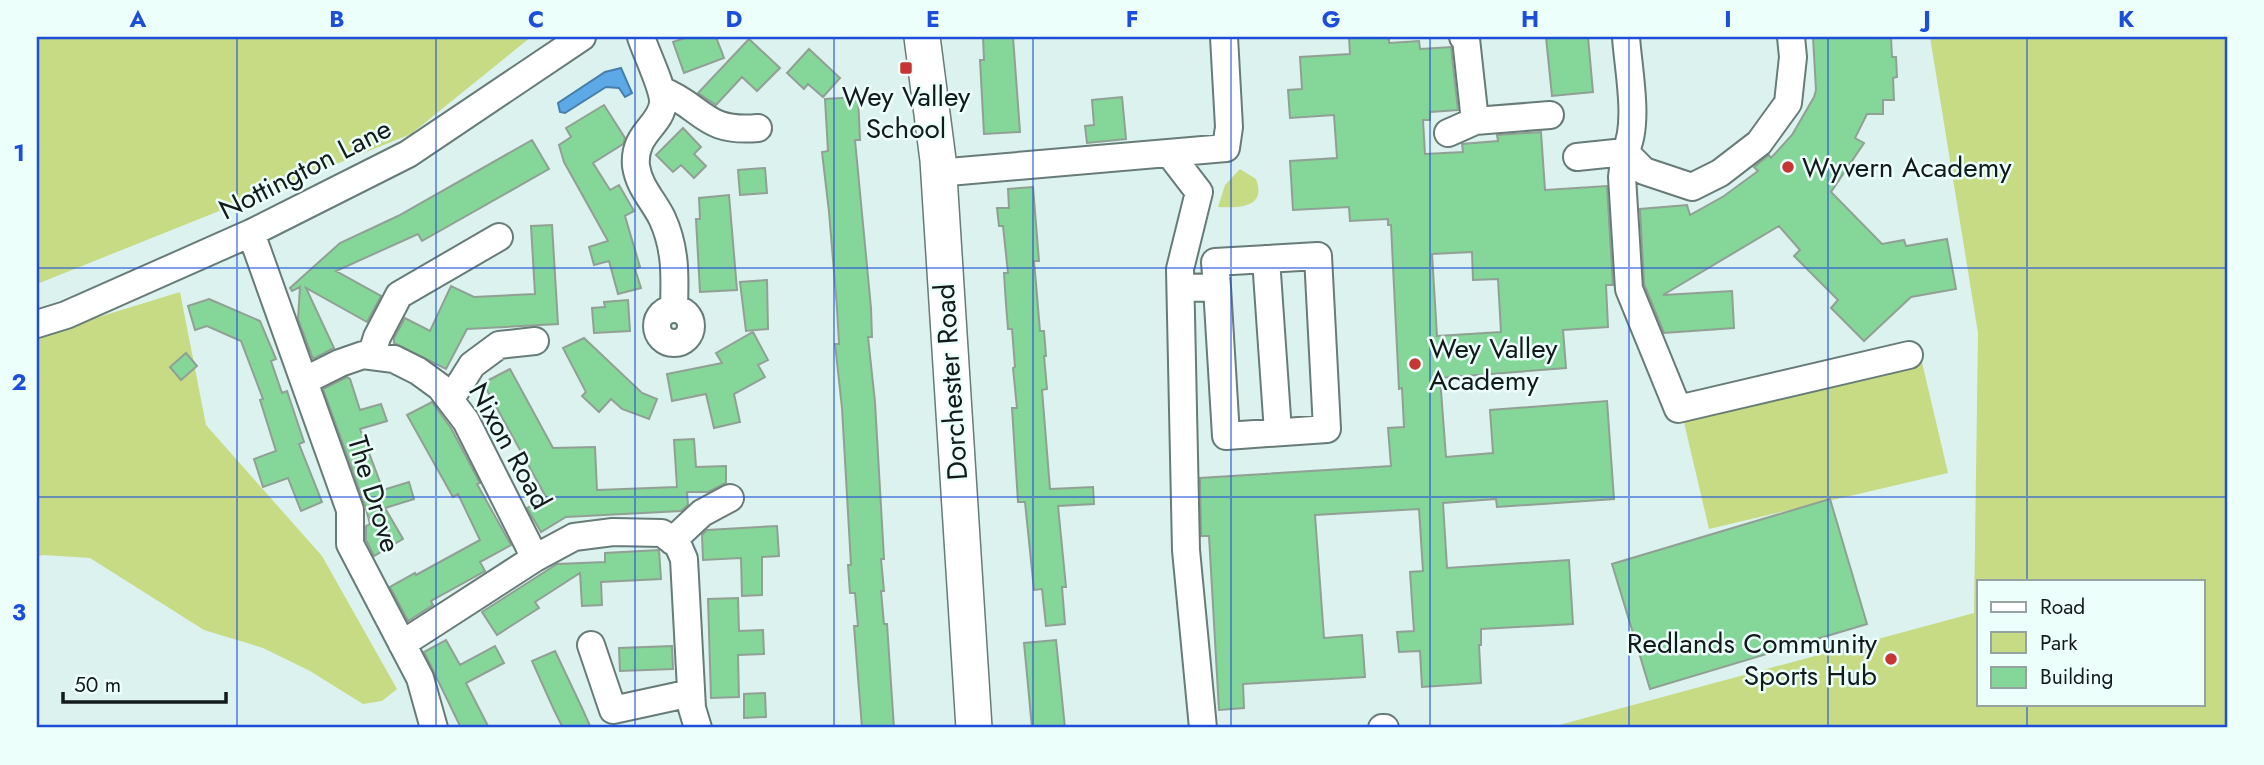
<svg xmlns="http://www.w3.org/2000/svg" width="2264" height="765" font-family="Jost,sans-serif">
	<rect width="100%" height="100%" fill="#dcf2ee"/>
	<path fill="#c6db84" fill-rule="evenodd" d="M37,37H531L411,134L37,284Z
		M1930,37H2227V728H1548L1974,613L1978,333ZM1979,581H2203V704H1979Z
		M1240,169L1256,179C1267,208 1239,208 1218,207L1225,185Z
		M180,292L206,425L322,556L397,689L382,701L363,704L310,671L263,648L204,630L90,558L43,555L37,557V336Z
		M1921,358L1948,473L1709,529L1682,414Z"/>
	<path fill="#5da9e7" stroke="#477eaa" stroke-width="2" d="M621,68L632,93L625,97L619,88L606,87L565,113L560,112L558,103L605,72Z"/>
	<path fill="#85d699" stroke="#91a094" stroke-width="2" fill-rule="evenodd" d="M688,37H716L724,58L684,73L673,42Z
		M983,37H1013L1020,132L984,134L980,60H984Z
		M1349,37H1389V43L1419,41L1420,49L1451,47L1458,110L1430,112V120H1423L1425,154L1463,152L1462,144L1498,141L1497,135L1541,132L1545,190L1607,186L1613,285H1606L1608,327L1563,330L1566,368L1440,378L1446,457L1493,453L1490,410L1607,401L1614,499L1497,507L1496,499L1443,503L1447,568L1569,560L1573,624L1481,629V645H1479L1481,683L1422,687L1420,651L1399,652L1397,632L1414,631L1410,572L1423,571L1419,509L1315,515L1324,638L1362,635L1365,677L1243,684L1244,708L1219,710L1209,536H1201L1200,478L1391,466L1388,428L1404,427L1402,388L1399,389L1391,225H1388V219L1350,221L1349,207L1293,210L1290,161L1337,158L1334,115L1290,118L1288,90L1302,89L1300,57L1350,54ZM1472,252L1473,280L1498,279L1501,332L1437,336L1432,254Z
		M1546,37H1588L1593,92L1552,96Z
		M1813,37H1891L1892,57H1896L1897,77L1893,78L1894,100H1883V114H1867L1855,138L1864,143L1831,192L1882,244L1904,240L1906,246L1947,239L1956,289L1911,297L1864,341L1831,308L1838,300L1794,256L1800,250L1779,226L1663,295L1732,291L1734,328L1664,333L1644,284L1640,209L1687,205L1690,215L1724,196L1758,171L1754,167L1769,155L1771,158L1792,135L1814,97L1816,90Z
		M749,39L780,68L757,91L742,77L716,105L698,93Z
		M809,49L840,78L823,97L808,84L804,89L787,73Z
		M858,97L860,140H855L871,308L872,337H868L875,402L884,559H881L884,591H881L884,624H887L894,728H862L854,626H858L855,593H850L848,565H851L842,408L835,344H839L837,308L829,212L822,152L828,151L825,99Z
		M1122,97L1126,139L1087,143L1085,126L1094,125L1092,100Z
		M604,105L625,138L623,144L593,163L610,190L619,185L634,211L625,216L640,267L635,269L641,288L618,294L609,261L594,265L589,247L608,241L564,162L559,145L571,137L566,128Z
		M683,128L701,147L694,154L706,166L694,178L681,165L673,172L656,155Z
		M532,140L549,169L422,241L418,234L336,271L381,296L367,322L306,288L334,348L313,359L298,319L300,287L292,291L290,288L340,243L398,216Z
		M765,168L767,193L740,195L738,170Z
		M1033,187L1039,261H1034L1037,295L1040,331H1044L1046,356H1044L1047,389L1042,390L1050,489L1093,487L1094,504L1058,506L1066,587H1062L1065,624L1046,626L1042,589L1034,590L1025,502H1018L1012,408H1017L1013,368L1015,367L1012,329H1008L1006,304L1004,273H1008L1003,226H999L997,208H1009L1008,189Z
		M729,195L737,290L700,292L696,219H700L699,198Z
		M552,225L558,324L467,329L446,369L394,343V338L405,318L430,331L451,286L474,297L535,294L531,226Z
		M767,280L768,329L746,331L740,282Z
		M209,299L260,321L276,359L271,361L282,393L287,391L304,442L299,444L322,502L301,511L288,478L263,487L254,459L276,451L260,400L263,399L241,341L207,326L195,330L188,306Z
		M628,300L630,331L594,333L592,308L605,307L604,302Z
		M753,332L768,360L758,365L765,377L734,394L740,422L714,428L706,394L672,401L667,374L722,363L716,353Z
		M584,338L642,393L657,399L649,419L622,409L611,399L599,412L582,396L586,392L563,348Z
		M186,353L197,366L181,380L170,367Z
		M510,369L553,448L595,447L597,490L677,487L674,440L694,439L696,467L726,466V483L708,492H687L688,505L681,511L566,517L541,532L527,508L546,497L483,383Z
		M347,377L350,379L360,410L381,404L387,421L360,429L383,490L409,482L414,499L385,508L403,539L374,556L366,540V526L370,524L365,505L323,389Z
		M432,402L451,428L480,483L477,484L511,545L480,562L485,571L431,601L433,605L408,621L390,587L415,573L416,575L480,540L458,494L453,497L407,415Z
		M1830,499L1867,624L1650,689L1612,564Z
		M777,526L779,556L762,557V595L742,596L741,558L703,560L702,535L707,530Z
		M659,550L661,579L601,582L602,605L582,606L580,573L535,602L539,608L497,635L482,612L557,564L605,562V553Z
		M738,598L739,631L763,630L764,654L738,655L739,697L711,698L708,599Z
		M446,640L460,665L495,646L504,663L466,683L489,728H461L446,697L424,652Z
		M1056,640L1065,728H1032L1024,643Z
		M672,646L673,669L620,671L619,648Z
		M555,651L582,708L591,728H563L554,710L532,661Z
		M765,693L766,717L744,718V694Z"/>
	<g fill="none" stroke-linecap="round" stroke-linejoin="round">
		<defs>
			<path id="minor" d="M641,37C646,53 664,89 663,103C661,126 633,133 636,166C639,187 653,200 662,218C676,248 675,276 674,308
				M661,90C704,107 703,133 758,128
				M1475,121L1550,115
				M1448,133L1475,121L1466,39L1463,37
				M1625,152L1622,177L1629,289L1678,409L1909,355
				M1625,152L1644,171L1692,187L1720,173L1759,143L1788,103L1793,57L1791,37
				M1169,153L1199,192L1180,269L1186,550L1203,728
				M1577,157L1625,152C1640,125 1628,68 1626,37
				M937,173L1226,148L1229,127L1224,37
				M251,233L350,510V544L420,678L434,728
				M1266,259L1278,432
				M1181,288L1217,287L1226,436L1327,429L1318,256L1215,262L1217,287
				M657 326a17 17 0 1 1 34 0a17 17 0 1 1-34 0Z
				M37,324L66,315L251,233L408,154L582,37
				M371,356L377,337L399,295L499,237
				M304,381L340,363L363,355L394,359L418,371L440,387L466,421L535,558
				M450,400L472,365L499,345L535,341
				M672,541L702,513L730,498
				M402,644L535,558L574,537L613,532L662,533L678,545L684,559L692,708L698,728
				M591,645L613,710L691,693
				M1382,728H1385"/>
			<path id="major" d="M922,37L938,160L974,728"/>
		</defs>
		<use href="#minor" stroke="#677b77" stroke-width="30"/>
		<use href="#major" stroke="#677b77" stroke-width="38"/>
		<use href="#minor" stroke="#fff" stroke-width="26"/>
		<use href="#major" stroke="#fff" stroke-width="35"/>
	</g>
	<path fill="none" stroke="#1d4ed8" stroke-width="2" stroke-opacity="0.55" d="M237,37V728M436,37V728M635,37V728M834,37V728M1033,37V728M1231,37V728M1430,37V728M1629,37V728M1828,37V728M2027,37V581M37,268H2227M37,497H2227M2027,704V728"/>
	<g fill="#c53634" stroke="#ecfffb" stroke-width="2.5">
		<rect x="899" y="61" width="14" height="14" rx="3.5"/>
		<circle cx="1788" cy="167" r="7"/>
		<circle cx="1415" cy="364" r="7"/>
		<circle cx="1891" cy="659" r="7"/>
	</g>
	<g text-anchor="middle" dominant-baseline="central" stroke-width="5" stroke-linejoin="round" paint-order="stroke">
		<g font-size="28" fill="#131b1a" stroke="#ecfffb" text-anchor="start">
			<text x="906" y="96" text-anchor="middle">Wey Valley<tspan x="906" dy="32">School</tspan></text>
			<text x="1802" y="167">Wyvern Academy</text>
			<text x="1429" y="348">Wey Valley<tspan x="1429" dy="32">Academy</tspan></text>
			<text x="1877" y="643" text-anchor="end">Redlands Community<tspan x="1877" dy="32">Sports Hub</tspan></text>
		</g>
		<g font-size="28" fill="#131b1a" stroke="#ecfffb">
			<text transform="translate(305 169) rotate(-27)">Nottington Lane</text>
			<text transform="translate(951 382) rotate(-94)">Dorchester Road</text>
			<text transform="translate(510 446) rotate(61)">Nixon Road</text>
			<text transform="translate(374 494) rotate(73)">The Drove</text>
		</g>
	</g>
	<rect width="2264" height="765" fill="none" stroke="#ecfffb" stroke-width="77"/>
	<rect x="1977" y="580" width="228" height="126" fill="#ecfffb" stroke="#95a4a1" stroke-width="2"/>
	<rect x="1991" y="602" width="35" height="10" fill="#ffffff" stroke="#95a4a1" stroke-width="2"/>
	<text x="2040" y="614" font-size="21" fill="#131b1a">Road</text>
	<rect x="1991" y="632" width="35" height="21" fill="#c6db84" stroke="#95a4a1" stroke-width="2"/>
	<text x="2040" y="650" font-size="21" fill="#131b1a">Park</text>
	<rect x="1991" y="667" width="35" height="21" fill="#85d699" stroke="#95a4a1" stroke-width="2"/>
	<text x="2040" y="684" font-size="21" fill="#131b1a">Building</text>
	<path d="M63 692v10h163v-10" fill="none" stroke="#131b1a" stroke-width="3.5"/>
	<text x="74" y="692" font-size="21" fill="#131b1a" stroke="#ecfffb" stroke-width="5" paint-order="stroke">50 m</text>
	<rect x="38" y="38" width="2188" height="688" fill="none" stroke="#1d4ed8" stroke-width="2.5"/>
	<g font-size="23" text-anchor="middle" font-weight="bold" fill="#1d4ed8">
		<text x="138" y="27">A</text>
		<text x="337" y="27">B</text>
		<text x="536" y="27">C</text>
		<text x="734" y="27">D</text>
		<text x="933" y="27">E</text>
		<text x="1132" y="27">F</text>
		<text x="1331" y="27">G</text>
		<text x="1530" y="27">H</text>
		<text x="1728" y="27">I</text>
		<text x="1927" y="27">J</text>
		<text x="2126" y="27">K</text>
		<text x="19" y="161">1</text>
		<text x="19" y="390">2</text>
		<text x="19" y="620">3</text>
	</g>
</svg>
